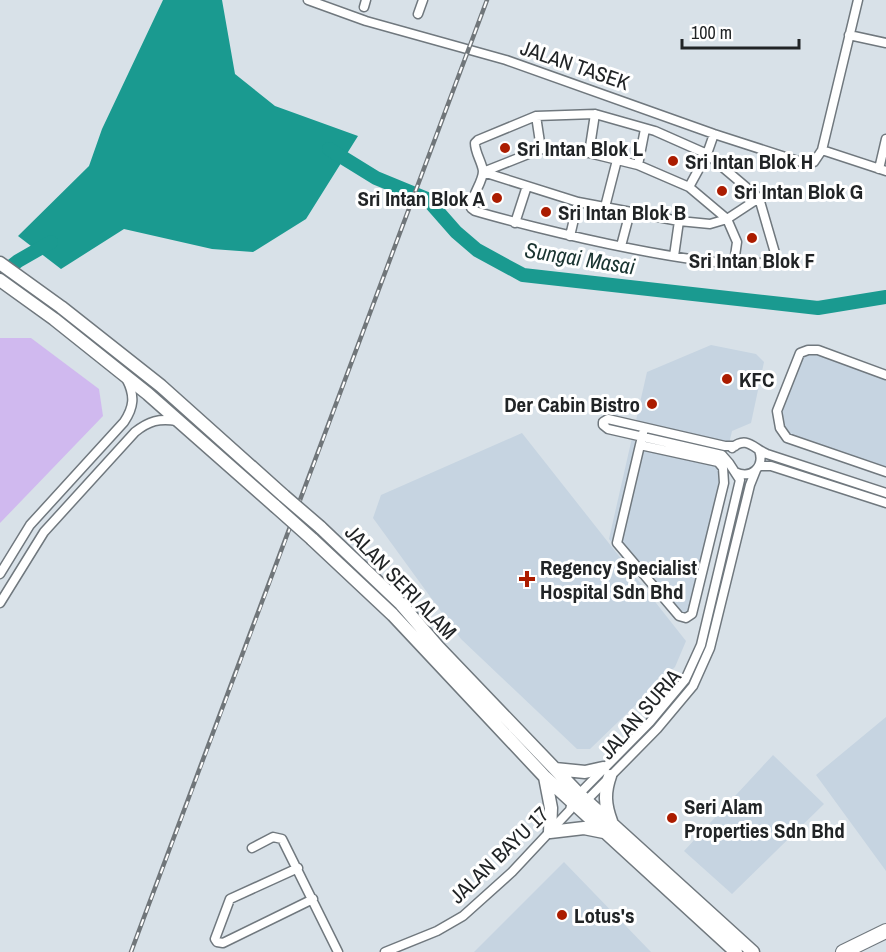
<svg xmlns="http://www.w3.org/2000/svg" width="886" height="952" font-family="'Archivo Narrow',sans-serif">
	<rect width="100%" height="100%" fill="#d8e1e8"/>
	<path fill="#c6d4e1" d="M711,345L756,354L764,362L751,423L732,431L688,621L677,619L609,539L647,372Z
		M807,347L886,371V475L785,440L775,410Z
		M522,433L686,641L675,667L590,749H577L461,639L373,518L381,495Z
		M886,717V871L816,775Z
		M773,755L824,804L732,894L684,851Z
		M564,862L651,952H474Z"/>
	<path fill="#d0b9ef" d="M0,338H31L99,389L103,416L0,523Z"/>
	<path fill="#1a9a90" d="M163,0H222L235,74L275,106L358,136L306,219L253,252L212,249L124,229L61,269L18,236L89,166L102,129Z"/>
	<g fill="none" stroke-linecap="round" stroke-linejoin="round">
		<path stroke="#1a9a90" stroke-width="14" d="M329,149L376,178L427,199L456,232L477,250L523,275L818,308L886,297
			M0,275L18,261L51,242"/>
		<defs>
			<path id="minor" d="M308,0L366,21L506,60L714,134L807,164L814,162L822,150L858,0
				M364,7L366,0
				M418,14L423,0
				M849,35L886,43
				M595,114L655,131L707,154L759,198L775,253L774,259C738,280 522,225 475,211L471,208C471,195 483,183 483,171C482,162 475,153 475,143L478,140L536,116Z
				M536,116L541,149
				M822,150L886,171
				M589,153L595,114
				M638,165L645,129
				M879,169L886,139
				M483,172L541,149L589,153L638,165L689,187L727,219L737,242L734,263
				M483,172L578,202L679,221L710,224L727,219L759,198
				M689,187L707,154L714,134
				M605,207L617,160
				M515,223L527,186
				M570,236L578,202
				M621,246L630,212
				M674,256L679,221
				M886,375L818,350H808L800,353L777,411L780,428L787,438L886,472
				M640,445L718,462L723,468L724,483L692,614L686,618L679,616L617,543L640,445L643,433
				M732,448C747,435 754,449 767,454L886,493
				M759,466H771L886,503
				M735,472C752,480 765,466 759,450
				M0,574L30,525L124,422C134,407 135,396 127,380
				M0,603L44,532L135,432C149,421 159,418 177,421
				M583,804L657,729L693,686L710,648L750,485L756,470
				M252,848L273,837L282,839L338,952
				M298,868L230,899L215,939L217,942L223,943L313,899
				M385,952L437,931L463,916L512,872L570,810L572,802L579,794L650,722L685,680L701,645L740,480L729,463L722,455L608,429L603,425V422L608,419L725,446H735"/>
			<path id="secondary" d="M0,263L61,307L161,386L284,496
				M0,280L54,319L148,394L275,506
				M320,527L401,604L438,647L579,794L753,952
				M312,539L393,615L545,777L736,952
				M555,769L585,772L603,768
				M610,776C604,793 605,805 611,821
				M545,777L551,808L550,832L584,828L604,832"/>
			<path id="primary" d="M843,952L886,931"/>
		</defs>
		<use href="#minor" stroke="#70787e" stroke-width="11"/>
		<use href="#secondary" stroke="#70787e" stroke-width="15"/>
		<use href="#primary" stroke="#70787e" stroke-width="16"/>
		<use href="#minor" stroke="#fff" stroke-width="8"/>
		<use href="#secondary" stroke="#fff" stroke-width="12"/>
		<use href="#primary" stroke="#fff" stroke-width="14"/>
		<defs>
			<path id="rail" d="M131,952C251,635 368,317 487,0"/>
		</defs>
		<use href="#rail" stroke="#70767a" stroke-width="4.5"/>
		<use href="#rail" stroke="#fff" stroke-width="2" stroke-dasharray="7" stroke-linecap="butt"/>
		<defs>
			<path id="secondary-bridge" d="M284,496L320,527
				M275,506L312,539"/>
		</defs>
		<use href="#secondary-bridge" stroke="#70787e" stroke-width="15" stroke-linecap="butt"/>
		<use href="#secondary-bridge" stroke="#fff" stroke-width="12"/>
	</g>
	<g fill="#ab1c00" stroke="#fff" stroke-width="2">
		<circle cx="505" cy="148" r="6"/>
		<circle cx="673" cy="161" r="6"/>
		<circle cx="722" cy="191" r="6"/>
		<circle cx="497" cy="198" r="6"/>
		<circle cx="546" cy="212" r="6"/>
		<circle cx="752" cy="238" r="6"/>
		<circle cx="727" cy="379" r="6"/>
		<circle cx="652" cy="404" r="6"/>
		<path d="M524 570h6v6h6v6h-6v6h-6v-6h-6v-6h6z"/>
		<circle cx="672" cy="818" r="6"/>
		<circle cx="562" cy="915" r="6"/>
	</g>
	<g text-anchor="middle" dominant-baseline="central" stroke-width="6" stroke-linejoin="round" paint-order="stroke">
		<g font-size="21" fill="#212426" stroke="#fff">
			<text transform="translate(575 65) rotate(19)">JALAN TASEK</text>
			<text transform="translate(401 582) rotate(46)">JALAN SERI ALAM</text>
			<text transform="translate(640 714) rotate(-49)">JALAN SURIA</text>
			<text transform="translate(499 855) rotate(-44)">JALAN BAYU 17</text>
		</g>
		<g font-size="21" font-weight="bold" fill="#212426" stroke="#fff" text-anchor="start">
			<text x="517" y="148">Sri Intan Blok L</text>
			<text x="685" y="161">Sri Intan Blok H</text>
			<text x="734" y="191">Sri Intan Blok G</text>
			<text x="485" y="198" text-anchor="end">Sri Intan Blok A</text>
			<text x="558" y="212">Sri Intan Blok B</text>
			<text x="752" y="260" text-anchor="middle">Sri Intan Blok F</text>
			<text x="739" y="379">KFC</text>
			<text x="640" y="404" text-anchor="end">Der Cabin Bistro</text>
			<text x="540" y="567">Regency Specialist<tspan x="540" dy="24">Hospital Sdn Bhd</tspan></text>
			<text x="684" y="806">Seri Alam<tspan x="684" dy="24">Properties Sdn Bhd</tspan></text>
			<text x="574" y="915">Lotus's</text>
		</g>
		<g font-size="22" font-style="italic" fill="#1a3431" stroke="#fff">
			<text transform="translate(580 258) rotate(9)">Sungai Masai</text>
		</g>
	</g>
	<path d="M682 39v9h117v-9" fill="none" stroke="#212426" stroke-width="3"/>
	<text x="691" y="39" font-size="18" fill="#212426" stroke="#ffffff" stroke-width="4.5" paint-order="stroke">100 m</text>
</svg>
